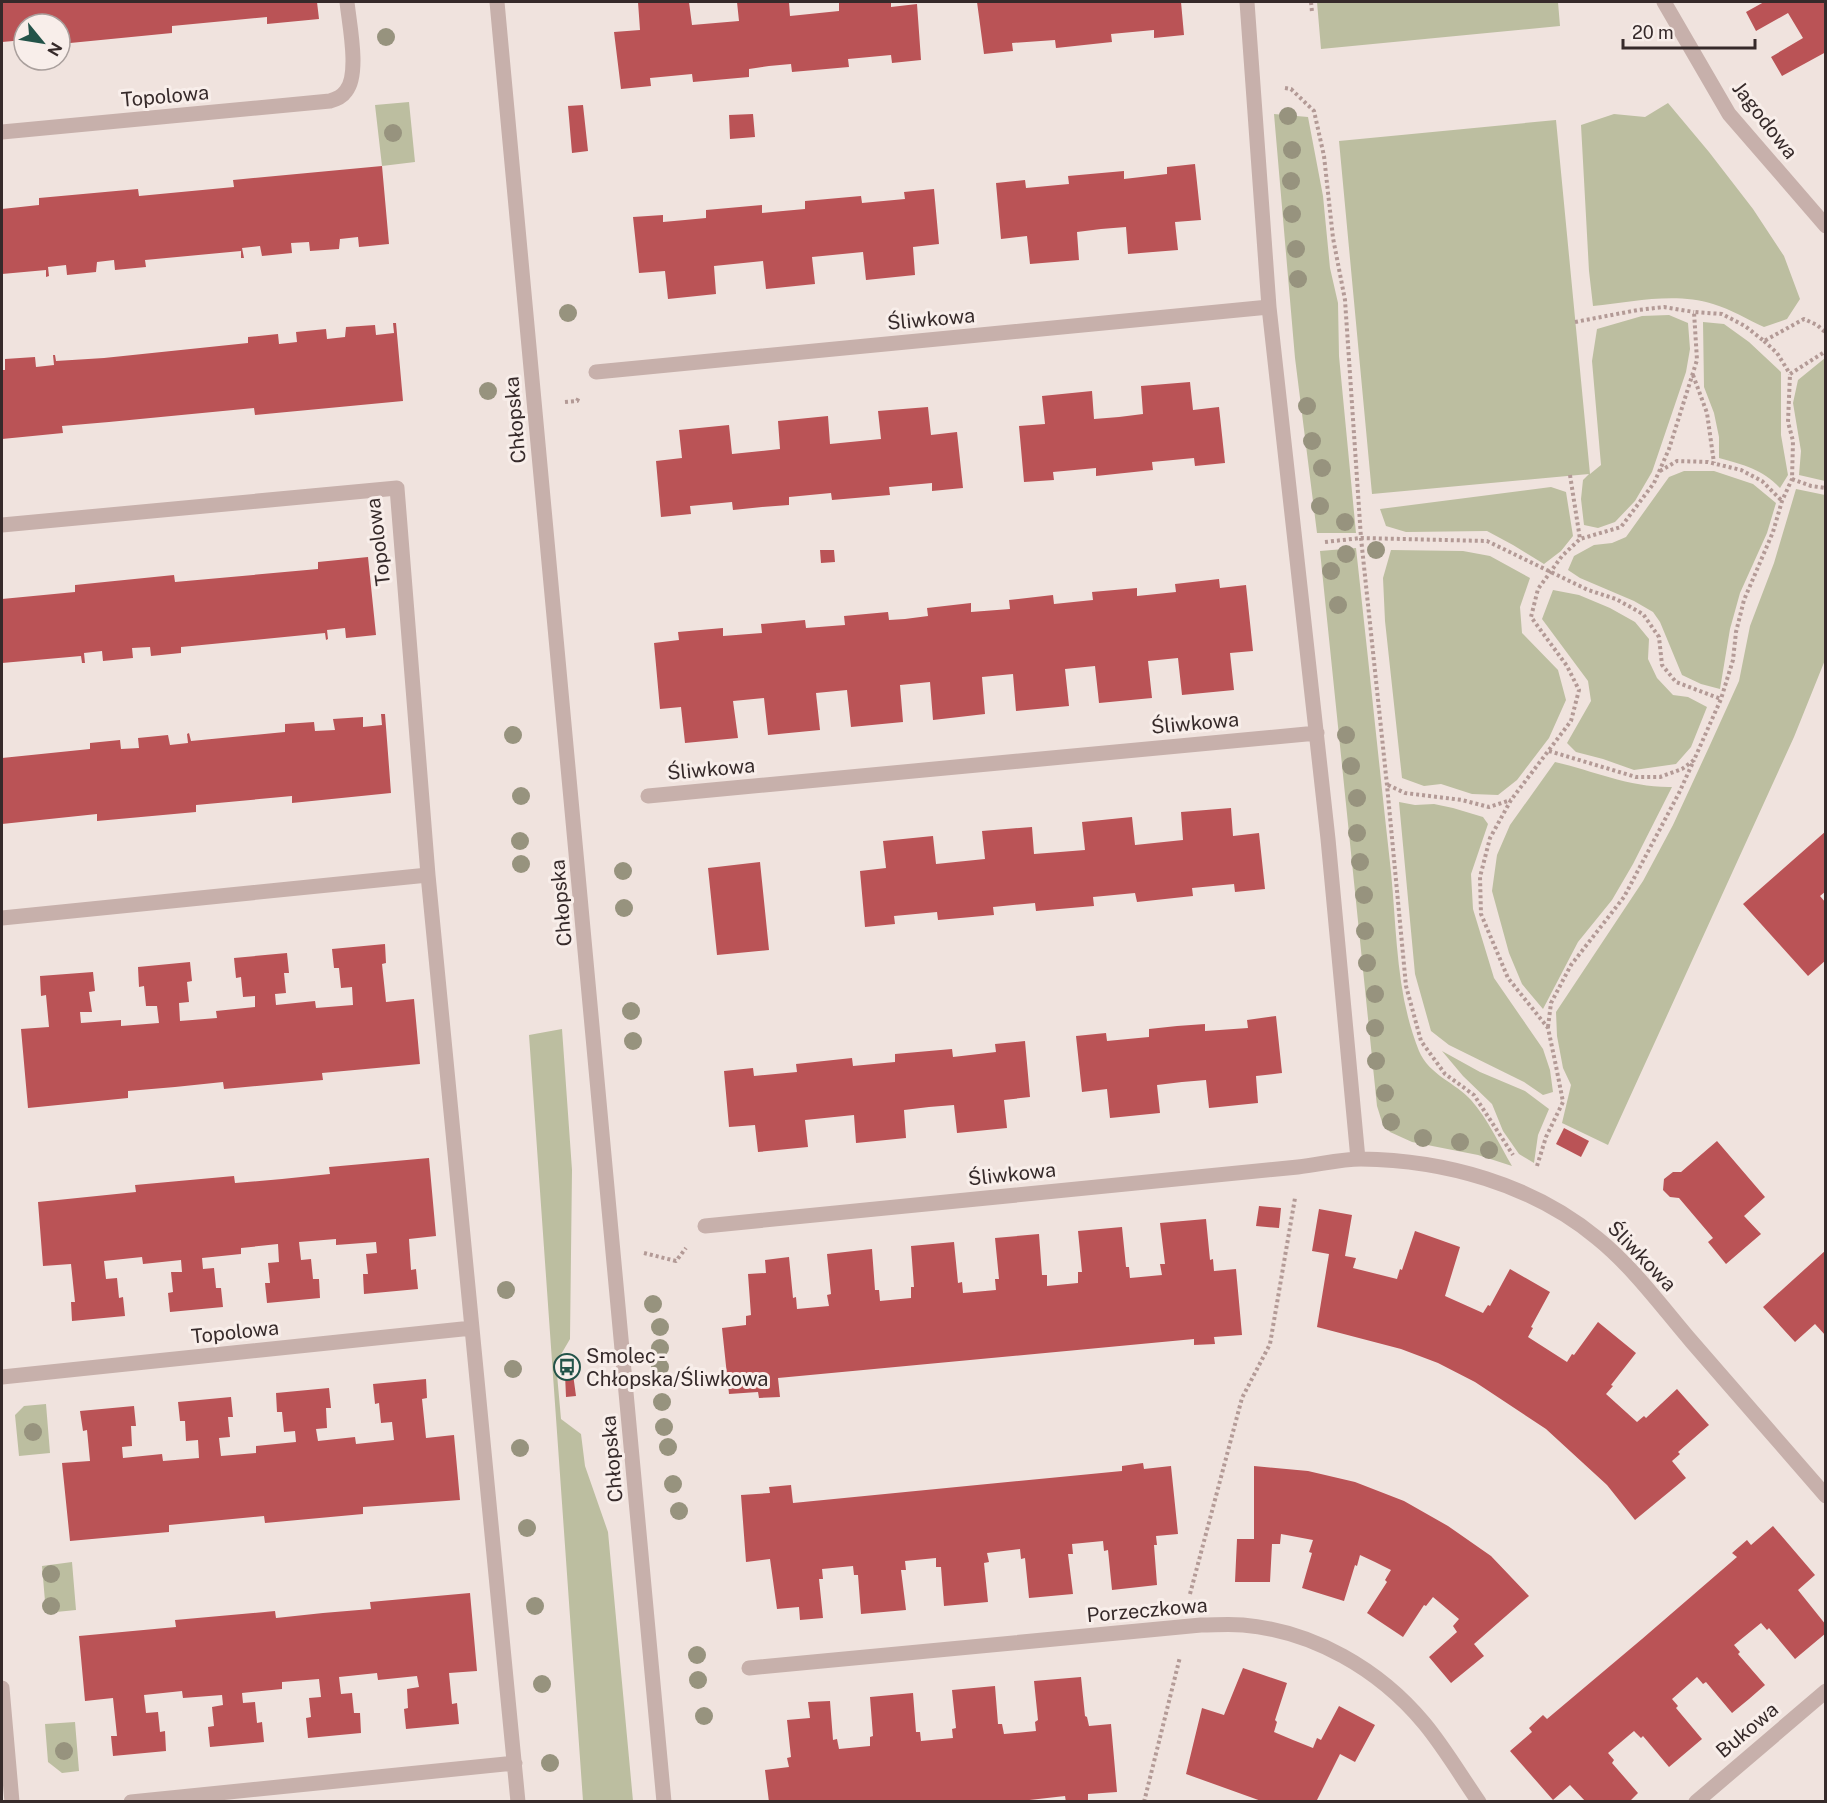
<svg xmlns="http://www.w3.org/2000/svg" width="1827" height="1803" font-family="'Public Sans',sans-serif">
	<rect width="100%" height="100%" fill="#f0e3de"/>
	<path fill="#bcbea0" d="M1317,2H1558L1560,26L1321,49Z
		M409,102L415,162L382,166L375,105Z
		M1668,103L1709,152L1753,209L1784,256L1800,299L1787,319L1764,327C1748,320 1731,309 1713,304C1675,292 1632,302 1593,306L1589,271L1581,125L1614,114L1645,117Z
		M1274,114L1308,117L1323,196L1330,268L1338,303L1339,356L1356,533H1317L1295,358Z
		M1556,120L1590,474L1601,465L1592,361L1597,329L1642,316L1669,315L1688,323L1690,349L1686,372L1652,472L1635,501L1615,522L1598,528L1584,525L1581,499L1583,480L1589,474L1372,494L1339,141Z
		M1703,322L1724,324L1749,342L1781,372V435L1788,475L1780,488C1762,469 1744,465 1719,458V437L1714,413L1704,387Z
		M1825,358V481L1799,475L1801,451L1793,403L1798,380Z
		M1684,471H1714L1753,484L1776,503L1767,533L1740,593L1730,629L1720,689L1701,684L1682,675L1660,622L1653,612L1634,601L1580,578L1568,570L1574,556L1594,545L1612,543L1626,537L1669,477Z
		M1551,487L1566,492L1573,536L1561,551L1544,564L1513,545L1487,531L1406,532L1386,526L1380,509Z
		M1796,489L1825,495V660L1794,737L1608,1145L1562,1123L1571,1085L1563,1068L1557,1036L1556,1012L1643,881L1673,825L1710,745L1739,681L1750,626L1774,563Z
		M1356,548C1368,656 1379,764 1391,872C1397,933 1396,994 1419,1051C1429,1075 1456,1083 1471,1100C1488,1119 1499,1144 1512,1166L1478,1155L1412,1142L1390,1132L1382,1122L1377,1106L1320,551Z
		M1391,550L1463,551L1490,556L1530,578L1520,607L1522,633L1558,670L1566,700L1549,738L1517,780L1498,795L1472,794L1441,784L1424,786L1402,778L1385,621L1383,578Z
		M1553,590L1579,595L1610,608L1635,622L1649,639L1648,659L1657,678L1673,695L1688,697L1707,707L1691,747L1676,764L1634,770L1603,759L1576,752L1567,743L1591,701L1588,681L1542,619Z
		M1555,762C1594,771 1631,788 1672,787L1633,864L1612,900L1578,942L1543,1009L1522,984L1509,953L1492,891L1497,855L1510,825Z
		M1399,802L1415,805L1434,804L1453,808L1483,817L1488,824L1471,874L1473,909L1494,978L1543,1049L1550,1070L1553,1092L1543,1095L1524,1082L1449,1045L1431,1031L1415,974Z
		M562,1029L572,1170L570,1339L556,1363L561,1419L581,1434L585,1466L608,1532L633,1801H583L529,1035Z
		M1442,1051L1480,1072L1525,1091L1549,1109L1538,1135L1534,1163L1519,1154L1503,1131L1492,1104L1463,1076Z
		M46,1404L50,1453L19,1456L15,1415L24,1406Z
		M72,1562L76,1610L46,1613L42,1566Z
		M75,1722L79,1771L62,1773L48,1762L45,1724Z"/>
	<path fill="#ba5356" d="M2,2H317L319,19L267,24V17L172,26V33L60,44V24H24V40L2,42Z
		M638,2H689L692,25L739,21L737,2H789L790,16L839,11V2H891V7L917,4L921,60L892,63L891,55L848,59L849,67L792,72L791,64L769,66L749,69V77L693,82L692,74L650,78L651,86L621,89L614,32L640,30Z
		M977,2H1181L1184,35L1154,38V30L1111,34L1112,42L1056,48L1055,40L1012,43L1013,51L984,54Z
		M1764,2H1826V52L1782,76L1771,57L1803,38L1788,13L1756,31L1746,12Z
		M583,105L588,151L572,153L568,106Z
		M753,114L755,137L730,139L729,115Z
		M1195,164L1201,220L1175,222L1178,250L1128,254L1126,227L1101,229L1077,232L1079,260L1030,264L1027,236L1001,239L996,183L1025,180L1026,188L1069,184L1068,176L1124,171V179L1167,174V167Z
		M382,166L389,244L359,247L358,237L340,239L339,249L310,251L309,242L291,243L292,253L262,256L260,246L242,248L244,258H241V251L145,260L146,267L115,270L114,260L97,262L96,272L67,275L66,265L48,267L49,276L46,277V270L2,274V209L39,205V198L138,189L139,196L234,187L233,180Z
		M934,189L939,244L913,247L915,275L866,280L863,252L812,257L815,284L766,289L763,261L714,266L716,294L668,299L665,271L639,273L633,217L663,215V222L685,220L706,218V210L762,205V213L783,211L805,209V201L861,196L862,203L905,199L904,192Z
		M393,323H396L403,401L255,415L254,408L109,422L62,426L63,433L2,439V370H5V359L35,357L36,367L54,365L53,355H55L56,361L104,358L248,343V337L278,334L279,344L297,342L296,332L326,329L327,339L345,337L346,327L375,325L376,335L394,333Z
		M1190,382L1193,410L1219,407L1225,463L1195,466L1194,458L1152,462L1153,470L1096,476V468L1053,472L1054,480L1024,482L1019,426L1045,424L1042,396L1092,391L1094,419L1119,417L1143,414L1141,386Z
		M928,407L931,435L957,432L963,488L932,491V483L910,485L889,487L890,495L832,500L831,493L789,497V505L762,507L733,510L732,502L690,506L691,514L661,517L656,461L682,458L679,430L729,425L732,454L780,449L778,421L828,416L830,444L881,439L878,411Z
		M820,550H834L835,562L821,563Z
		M368,557L376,635L346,638L345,628L327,630L328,639L326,640L325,633L181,647V653L151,656L150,647L132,648L133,658L103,661L102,651L84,653L85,663H82L81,656L2,663V599L75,592V585L174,575L175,582L318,569V562Z
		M1219,579L1220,588L1246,585L1253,651L1230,653L1234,690L1182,695L1178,658L1148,661L1152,698L1099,703L1095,666L1065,669L1069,706L1016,711L1013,674L982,677L985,714L933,720L930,682L900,685L903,722L851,727L847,690L816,693L820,730L768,735L764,698L733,701L738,738L685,743L681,707L660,709L654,643L679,640L678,632L723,628V636L762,633L761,624L805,620L806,628L845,625L844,616L888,612L889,620L905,619L928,616L927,608L971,603V612L1010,609L1009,600L1053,595L1054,604L1093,600L1092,592L1137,588V596L1176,592L1175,584Z
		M381,714H385L391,793L292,803V796L196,805V812L97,821V814L2,824V758L90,749V743L120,740L121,749L139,748L138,738L168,735L170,745L188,743L187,734L189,733L191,741L285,732V724L314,722L315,731L335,730L333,719L363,717V727L382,725Z
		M1231,808L1233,836L1259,833L1265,889L1235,892L1234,884L1192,888L1193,896L1137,902L1135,893L1093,897L1094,906L1036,911L1035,903L993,907L994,915L938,920L937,912L894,916L895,924L865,927L860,871L886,868L883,841L933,836L936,864L985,859L982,831L1032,827L1034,854L1060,852L1085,850L1082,822L1132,817L1135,845L1183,840L1181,812Z
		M1826,831V891L1820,896L1826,903V960L1808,976L1743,904Z
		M760,862L769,950L717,955L708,868Z
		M385,944L386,963L382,964L386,1002L414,999L420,1064L322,1073L323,1080L224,1089L223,1082L175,1087L128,1091V1098L28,1108L21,1029L49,1027L46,995L41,996L40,976L93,972L95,991L89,992L92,1012H80L81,1023L121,1020V1026L159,1023L157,1006H146L144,986L139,987L138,967L190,962L192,981L187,982L189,1002L179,1003L180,1021L217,1018L216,1011L255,1007V996L243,997L241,977L236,978L234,958L287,953L289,973H284L286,993L275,994L276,1005L315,1001L316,1008L353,1005L352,987L341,988L339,968H334L332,949Z
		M1276,1016L1282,1073L1256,1076L1258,1103L1209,1108L1206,1080L1182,1082L1157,1085L1160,1113L1110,1118L1107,1089L1082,1092L1076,1036L1106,1033L1107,1041L1149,1037V1029L1177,1026L1205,1024V1031L1248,1028L1247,1020Z
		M1025,1041L1030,1097L1004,1100L1007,1128L957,1133L954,1105L929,1107L904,1110L906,1138L856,1143L854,1115L805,1120L808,1147L758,1152L755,1125L729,1127L724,1071L753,1068L754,1076L797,1072L796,1064L852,1058L853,1066L895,1062V1054L952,1049L953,1057L996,1052L995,1044Z
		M1564,1128L1589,1141L1581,1157L1556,1144Z
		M1717,1141L1765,1197L1744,1216L1761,1234L1726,1264L1708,1242L1713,1238L1679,1198L1670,1197L1663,1190L1664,1179L1673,1172H1681Z
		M429,1158L436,1236L409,1239L411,1270L416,1269L418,1289L364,1294L363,1274H368L366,1254L377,1253L376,1242L336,1245V1239L299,1242L301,1260L311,1259L313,1279H319L320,1298L267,1303L265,1283H270L268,1263L279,1262L278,1244L241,1248V1254L202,1258L203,1269L214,1268L216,1288H221L223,1307L170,1312L168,1293L173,1292L171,1272H182L181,1260L143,1264L142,1257L104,1261L106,1279L117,1278L119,1298L123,1297L125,1316L72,1321L71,1302H75L71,1264L43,1266L38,1202L136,1192L135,1185L234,1176L235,1183L282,1179L330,1174L329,1167Z
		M1259,1206L1281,1208L1279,1228L1256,1226Z
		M1319,1209L1352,1215L1345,1256L1356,1258L1353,1268L1397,1279L1400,1269L1402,1270L1415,1231L1460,1247L1445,1296L1483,1313L1488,1305L1490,1306L1510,1269L1550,1292L1531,1327L1533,1328L1528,1337L1567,1362L1572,1354L1574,1355L1598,1322L1636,1353L1611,1385L1613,1386L1606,1394L1637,1422L1644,1416L1646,1418L1677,1389L1709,1425L1678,1452L1680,1454L1672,1461L1686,1478L1635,1520L1607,1485L1546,1429L1475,1382L1438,1363L1401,1349L1317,1327L1329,1254L1312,1251Z
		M1206,1219L1210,1260L1213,1259L1214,1271L1236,1269L1242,1335L1214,1337L1215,1344L1194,1345V1339L778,1378L780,1397L759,1398L758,1392L729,1394L722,1328L746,1325V1316L751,1315L748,1274L766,1273L765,1260L789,1257L793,1298L796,1297L797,1309L829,1306L827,1295L831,1294L827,1254L872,1249L875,1290H879L880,1301L911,1298V1287H914L911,1246L954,1242L958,1283L962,1282L963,1293L996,1290L995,1279H999L995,1238L1039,1234L1042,1275H1047V1286L1078,1283V1272H1082L1078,1231L1122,1227L1126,1267H1129L1130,1278L1162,1275L1160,1264H1165L1160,1223Z
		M1826,1250V1336L1815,1324L1795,1342L1763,1307Z
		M565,1374H573L576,1396L566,1397Z
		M426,1379L427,1398L422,1399L426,1438L454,1435L460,1500L363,1507V1514L265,1523L264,1516L169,1525V1532L70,1541L62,1463L90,1461L87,1430L83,1431L80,1411L134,1406L136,1426H131L132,1446L122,1447L123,1458L162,1454L163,1461L199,1458L198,1440L186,1441L185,1421H180L178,1402L231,1397L233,1417H228L230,1437L219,1438L221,1456L256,1453V1446L296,1442L295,1431L284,1432L282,1412H277L276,1393L329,1388L331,1408H326L327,1428L316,1429L318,1441L355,1437L356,1444L394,1440L392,1422L381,1423L379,1403L375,1404L373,1384Z
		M1143,1463L1144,1469L1171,1466L1178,1534L1156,1536L1157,1545H1154L1157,1585L1112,1590L1108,1550L1104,1551L1103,1541L1072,1544L1073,1554H1068L1073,1594L1029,1598L1025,1558L1021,1559L1020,1549L987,1553L989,1562L984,1563L988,1602L944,1606L941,1567H936V1558L905,1561L906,1570H901L906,1610L861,1614L858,1575H854L853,1566L822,1569L823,1579H819L823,1618L800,1620L799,1607L777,1609L770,1559L746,1562L741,1495L770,1493L769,1487L791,1485L793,1503L1122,1471V1466Z
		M1254,1466L1308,1471L1355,1482L1404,1501L1448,1526L1491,1556L1529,1596L1474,1644L1484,1656L1451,1683L1429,1657L1457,1632L1453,1626L1459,1619L1433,1597L1426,1606L1424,1605L1403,1637L1367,1613L1387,1582L1385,1580L1391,1570L1375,1562L1360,1555L1357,1566L1355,1565L1344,1601L1302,1588L1312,1553L1309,1552L1313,1540L1281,1534L1280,1544H1272L1270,1582H1235L1237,1539H1254Z
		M1773,1526L1815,1575L1798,1590L1826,1625V1633L1795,1659L1769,1628L1767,1630L1761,1623L1734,1645L1740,1652L1738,1654L1765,1685L1749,1699L1732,1713L1706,1682L1703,1684L1697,1677L1672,1699L1678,1706L1676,1708L1702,1739L1669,1767L1643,1736L1641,1738L1634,1731L1608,1753L1614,1760L1612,1763L1638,1793L1629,1802H1586L1570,1785L1553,1800L1510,1751L1532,1732L1529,1728L1543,1715L1547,1719L1642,1639L1737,1557L1732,1553L1747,1540L1751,1545Z
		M470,1593L477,1671L449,1673L452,1704L457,1703L459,1724L406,1729L404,1709L408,1708L407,1689L419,1687L417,1676L378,1680L377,1673L339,1677L341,1694L352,1693L354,1713H360L361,1733L308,1738L306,1718L311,1717L309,1698L321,1697L319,1679L282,1682V1689L242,1693L243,1703L255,1702L257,1723L262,1722L264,1742L210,1747L208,1727L214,1726L212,1707L223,1705L222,1695L183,1698L182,1691L144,1695L146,1713L158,1712L160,1732L165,1731L166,1751L113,1756L111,1736H117L113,1698L85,1701L79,1636L176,1627L175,1620L275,1611L276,1618L323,1613L371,1609L370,1602Z
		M1243,1668L1287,1683L1275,1720L1277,1722L1274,1732L1293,1740L1313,1748L1317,1738L1321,1740L1339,1706L1375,1725L1355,1762L1340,1754L1316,1802H1264L1186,1774L1202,1708L1224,1715Z
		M1081,1677L1085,1716L1087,1717L1089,1726L1111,1724L1117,1792L1088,1794V1800L1075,1802H1066L1065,1796L1011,1802H769L765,1770L789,1767L787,1758L791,1757L787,1720L810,1718L808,1702L830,1701L833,1740L837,1739L839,1749L870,1746V1737L873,1736L870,1697L913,1693L916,1732H920L921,1741L953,1738L952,1729L956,1728L952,1690L995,1686L998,1724H1002L1004,1734L1036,1731L1035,1722L1038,1720L1034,1681Z"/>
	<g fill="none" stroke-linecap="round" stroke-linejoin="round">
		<path stroke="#b39a96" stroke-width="4" stroke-dasharray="3 3" stroke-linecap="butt" d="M1311,2L1312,12
			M1285,88L1291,89L1314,111L1324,156L1333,238L1345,300L1361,538L1487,541L1588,590L1616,599L1643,614L1659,637L1662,665L1676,682L1721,699
			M1575,322L1638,310L1664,307L1694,312
			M1764,341L1777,353L1790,374
			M1693,375L1707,413L1714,463
			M565,402L577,401L579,397
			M1660,471L1677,461L1708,462L1741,470L1762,481L1782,501
			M1570,475L1580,539
			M1792,479L1811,486L1826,488
			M1325,542L1361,538L1387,785L1406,986L1421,1041L1445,1074L1474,1095L1513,1155
			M1549,751L1636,777H1660L1682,769L1694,760L1721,699L1733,660L1736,632L1744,600L1773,532L1782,501L1792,479L1793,441L1788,422L1790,374L1826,351
			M1388,785L1405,793L1462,800L1489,807L1511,800
			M1548,1027L1551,1003L1571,965L1624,897L1679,793L1694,760
			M1537,1166L1546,1137L1563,1102L1556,1066L1548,1028L1508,978L1481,914L1480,877L1490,838L1511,800L1571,721L1579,690L1567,666L1531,617L1538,589L1562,556L1580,539L1621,527L1654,483L1669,449L1697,360L1694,312L1722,314L1745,326L1764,341L1804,319L1817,325L1826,333
			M644,1253L676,1261L686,1248
			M1190,1594L1242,1398L1270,1344L1295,1198
			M1144,1802L1180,1657"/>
		<path stroke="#c7b0ab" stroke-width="15" d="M497,2L664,1802
			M1247,2L1269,307L1328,839L1358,1159
			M1664,2L1729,114L1826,226
			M2,132L330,101C337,99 342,97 346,91C360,74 349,23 347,2
			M596,372L1269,307
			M2,525L397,488L428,875L518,1802
			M648,796L1317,733
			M2,918L428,875
			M705,1226L1298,1167C1318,1165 1340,1159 1361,1159C1444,1160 1532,1184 1597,1238C1633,1267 1662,1307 1692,1342C1737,1393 1781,1445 1826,1496
			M2,1377L472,1328
			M749,1668L1201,1625C1215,1625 1229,1624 1243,1625C1313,1631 1379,1669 1424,1723C1444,1747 1461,1776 1479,1802
			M2,1688L12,1802
			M131,1802L515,1763
			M1696,1802L1826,1691"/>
	</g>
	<g fill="#97937e">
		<circle cx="386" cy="37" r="9"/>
		<circle cx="1288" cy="116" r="9"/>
		<circle cx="393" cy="133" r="9"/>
		<circle cx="1292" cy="150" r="9"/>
		<circle cx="1291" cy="181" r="9"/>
		<circle cx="1292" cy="214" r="9"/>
		<circle cx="1296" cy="249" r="9"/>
		<circle cx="1298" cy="279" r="9"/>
		<circle cx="568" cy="313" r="9"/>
		<circle cx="488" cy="391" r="9"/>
		<circle cx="1307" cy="406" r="9"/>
		<circle cx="1312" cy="441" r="9"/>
		<circle cx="1322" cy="468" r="9"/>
		<circle cx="1320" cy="506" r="9"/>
		<circle cx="1345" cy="522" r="9"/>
		<circle cx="1376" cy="550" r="9"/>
		<circle cx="1346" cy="554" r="9"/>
		<circle cx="1331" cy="571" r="9"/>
		<circle cx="1338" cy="605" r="9"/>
		<circle cx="513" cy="735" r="9"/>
		<circle cx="1346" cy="735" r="9"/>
		<circle cx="1351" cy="766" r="9"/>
		<circle cx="521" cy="796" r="9"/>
		<circle cx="1357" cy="798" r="9"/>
		<circle cx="1357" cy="833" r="9"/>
		<circle cx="520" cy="841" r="9"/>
		<circle cx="1360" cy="862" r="9"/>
		<circle cx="521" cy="864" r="9"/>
		<circle cx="623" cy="871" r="9"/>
		<circle cx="1364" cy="895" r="9"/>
		<circle cx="624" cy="908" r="9"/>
		<circle cx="1365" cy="931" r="9"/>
		<circle cx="1367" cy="963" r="9"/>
		<circle cx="1375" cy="994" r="9"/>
		<circle cx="631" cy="1011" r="9"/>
		<circle cx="1375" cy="1028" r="9"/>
		<circle cx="633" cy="1041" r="9"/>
		<circle cx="1376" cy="1061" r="9"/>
		<circle cx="1385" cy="1093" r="9"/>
		<circle cx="1391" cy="1122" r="9"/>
		<circle cx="1423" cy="1138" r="9"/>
		<circle cx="1460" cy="1142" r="9"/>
		<circle cx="1489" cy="1150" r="9"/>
		<circle cx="506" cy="1290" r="9"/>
		<circle cx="653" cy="1304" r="9"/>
		<circle cx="660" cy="1327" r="9"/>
		<circle cx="660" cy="1348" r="9"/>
		<circle cx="660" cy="1367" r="9"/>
		<circle cx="513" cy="1369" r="9"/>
		<circle cx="662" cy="1402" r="9"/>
		<circle cx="664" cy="1427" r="9"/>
		<circle cx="33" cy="1432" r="9"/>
		<circle cx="668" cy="1447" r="9"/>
		<circle cx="520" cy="1448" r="9"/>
		<circle cx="673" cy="1484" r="9"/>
		<circle cx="679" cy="1511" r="9"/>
		<circle cx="527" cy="1528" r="9"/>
		<circle cx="51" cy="1574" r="9"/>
		<circle cx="51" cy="1606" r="9"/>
		<circle cx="535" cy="1606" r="9"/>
		<circle cx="697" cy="1655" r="9"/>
		<circle cx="698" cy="1680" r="9"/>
		<circle cx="542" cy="1684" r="9"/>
		<circle cx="704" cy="1716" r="9"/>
		<circle cx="64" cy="1751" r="9"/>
		<circle cx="550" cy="1763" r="9"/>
	</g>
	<defs>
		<symbol id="bus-ring" viewBox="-11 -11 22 22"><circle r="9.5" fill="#f8eeea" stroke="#235349" stroke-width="1.5"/><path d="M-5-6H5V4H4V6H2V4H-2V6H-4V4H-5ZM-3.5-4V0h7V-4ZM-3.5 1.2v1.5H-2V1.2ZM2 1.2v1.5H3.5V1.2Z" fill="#235349"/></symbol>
	</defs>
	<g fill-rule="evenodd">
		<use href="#bus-ring" x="552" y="1352" width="30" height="30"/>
	</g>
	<g text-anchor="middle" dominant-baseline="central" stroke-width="6" stroke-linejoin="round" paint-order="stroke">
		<g font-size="20" fill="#362a2a" stroke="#f8eeea">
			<text transform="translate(165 96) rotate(-5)">Topolowa</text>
			<text transform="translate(1765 120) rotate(52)">Jagodowa</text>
			<text transform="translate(931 319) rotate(-5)">Śliwkowa</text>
			<text transform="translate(515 420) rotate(-95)">Chłopska</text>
			<text transform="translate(378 542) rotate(-97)">Topolowa</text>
			<text transform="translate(1195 723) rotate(-5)">Śliwkowa</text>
			<text transform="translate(711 769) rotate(-5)">Śliwkowa</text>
			<text transform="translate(561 903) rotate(-95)">Chłopska</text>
			<text transform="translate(1012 1174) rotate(-6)">Śliwkowa</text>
			<text transform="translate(1642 1256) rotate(46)">Śliwkowa</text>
			<text transform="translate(235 1332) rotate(-6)">Topolowa</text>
			<text transform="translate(612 1459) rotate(-95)">Chłopska</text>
			<text transform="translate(1147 1610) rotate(-5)">Porzeczkowa</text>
			<text transform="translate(1747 1730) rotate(-40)">Bukowa</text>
		</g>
		<g font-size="20" fill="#362a2a" stroke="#f8eeea" text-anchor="start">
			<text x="586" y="1356">Smolec -<tspan x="586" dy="23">Chłopska/Śliwkowa</tspan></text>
		</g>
	</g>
	<rect width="1827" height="1803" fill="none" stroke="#362a2a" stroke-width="6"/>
	<g transform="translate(42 42) rotate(120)"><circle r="28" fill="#f8eeea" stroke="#aaa09d" stroke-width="1.5"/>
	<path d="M0-4.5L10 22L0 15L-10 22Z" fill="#235349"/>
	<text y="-9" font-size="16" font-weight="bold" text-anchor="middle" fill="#362a2a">N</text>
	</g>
	<path d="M1623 39v9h132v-9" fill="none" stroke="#362a2a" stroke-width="3"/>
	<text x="1632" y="39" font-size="18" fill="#362a2a" stroke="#f8eeea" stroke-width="4.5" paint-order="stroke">20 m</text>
</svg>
